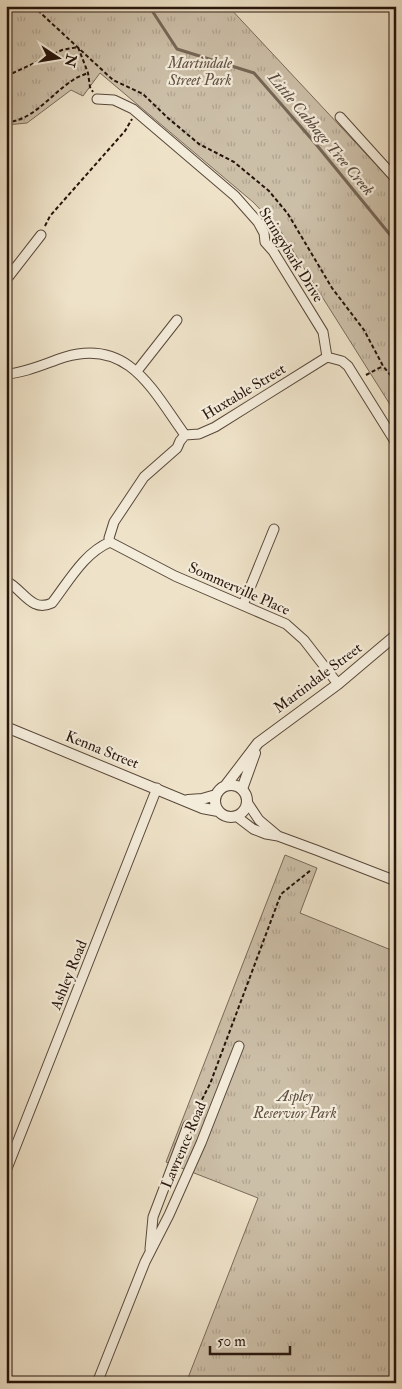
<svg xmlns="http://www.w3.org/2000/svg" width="402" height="1389" font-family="'IM FELL Double Pica',serif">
	<defs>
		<pattern id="park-tufts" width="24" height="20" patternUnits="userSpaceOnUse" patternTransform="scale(1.25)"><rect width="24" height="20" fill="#ccbfa8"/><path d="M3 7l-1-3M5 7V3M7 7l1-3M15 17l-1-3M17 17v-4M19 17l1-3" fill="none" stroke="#afa38f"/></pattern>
	</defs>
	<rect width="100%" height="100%" fill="#eee2c8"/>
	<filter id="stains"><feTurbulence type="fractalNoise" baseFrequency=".004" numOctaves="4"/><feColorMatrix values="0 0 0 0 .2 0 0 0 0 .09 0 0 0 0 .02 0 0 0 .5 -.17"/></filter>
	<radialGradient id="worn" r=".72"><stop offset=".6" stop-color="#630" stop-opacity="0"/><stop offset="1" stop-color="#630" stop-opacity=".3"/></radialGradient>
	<path fill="url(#park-tufts)" stroke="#796a5a" d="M16,6H228L396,186V414L280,230L253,202L100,73L83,96L71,90L27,123L6,125V13Z
		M285,855L317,868L300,913L396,952V1383H186L258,1198L166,1162Z"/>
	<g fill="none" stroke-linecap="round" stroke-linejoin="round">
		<path stroke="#756656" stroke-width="3" d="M149,6L177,49L254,73L315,143L396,242"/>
		<defs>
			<path id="minor" d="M97,99L114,100L133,109L235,196L258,222L264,233L265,242L273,251L323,332L327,357L342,361L348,366L396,443
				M340,117L396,179
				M6,280L41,235
				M137,371L177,320
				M6,374C26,373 46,363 65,357C129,338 153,391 185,435
				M110,542L109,538L114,522L144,477L177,448L180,441L185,435L199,434L215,427L327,357
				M110,542L175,576L286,624L304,640L338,684
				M6,581C23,589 31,613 52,603C69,581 84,553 110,542
				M243,605L274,529
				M247,802L259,820L278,836
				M236,816L253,829L266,834L278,836L316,850L396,881
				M6,1171L157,788
				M150,1249L153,1217L188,1125
				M97,1383L145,1262L169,1215L201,1143L239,1046"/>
			<path id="tertiary" d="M6,727L202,808L218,811
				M215 801a16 16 0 1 1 32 0a16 16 0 1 1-32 0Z
				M226,785L258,743L338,684L396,635
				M242,789L255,753
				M188,800L202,799L216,795"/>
		</defs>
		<use href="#minor" stroke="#58483a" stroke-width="11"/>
		<use href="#tertiary" stroke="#58483a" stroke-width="12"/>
		<path stroke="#26140b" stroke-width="2" stroke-dasharray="4 2.5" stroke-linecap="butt" d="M33,6L113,80L143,94L168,118L199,144L234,162L269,191L288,214L332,288L364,330L383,366L396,382
			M6,75L13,73L62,50L78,47L88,73L90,87L93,92
			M6,122C32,122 52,93 73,80C77,77 83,75 88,73
			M45,226L50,216L125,131L132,119
			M366,375L383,366
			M193,1117L210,1084L281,894L311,870"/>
		<use href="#minor" stroke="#f4ecdb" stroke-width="9"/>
		<use href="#tertiary" stroke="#f4ecdb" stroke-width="10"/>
	</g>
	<g text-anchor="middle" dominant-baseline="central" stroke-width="4.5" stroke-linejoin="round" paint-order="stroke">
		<g font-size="15" font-style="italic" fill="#605042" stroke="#f4ecdb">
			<text x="200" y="63">Martindale<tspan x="200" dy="17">Street Park</tspan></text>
			<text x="295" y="1096">Aspley<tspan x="295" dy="17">Reservior Park</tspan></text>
		</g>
		<g font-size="15" fill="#26140b" stroke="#f4ecdb">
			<text transform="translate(291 255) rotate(58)">Stringybark Drive</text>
			<text transform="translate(244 392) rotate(-31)">Huxtable Street</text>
			<text transform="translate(239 589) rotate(24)">Sommerville Place</text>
			<text transform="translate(318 678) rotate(-37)">Martindale Street</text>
			<text transform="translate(102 750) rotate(22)">Kenna Street</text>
			<text transform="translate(69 975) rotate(-68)">Ashley Road</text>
			<text transform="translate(184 1145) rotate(-67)">Lawrence Road</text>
		</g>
		<g font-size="16" font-style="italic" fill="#5b4a3d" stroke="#f4ecdb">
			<text transform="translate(321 134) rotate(50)">Little Cabbage Tree Creek</text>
		</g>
	</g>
	<rect width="402" height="1389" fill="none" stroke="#eee2c8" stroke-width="25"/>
	<rect x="8" y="8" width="387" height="1374" fill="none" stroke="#26140b" stroke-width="2.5"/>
	<rect x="12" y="12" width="377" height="1364" fill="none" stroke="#26140b"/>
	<g transform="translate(58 58) rotate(102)" stroke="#f4ecdb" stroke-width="4" paint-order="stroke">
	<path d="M0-4L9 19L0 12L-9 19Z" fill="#26140b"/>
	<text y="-8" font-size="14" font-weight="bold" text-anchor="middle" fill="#26140b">N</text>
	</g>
	<path d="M210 1346v8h80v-8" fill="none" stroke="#26140b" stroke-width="2.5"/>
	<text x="217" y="1346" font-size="15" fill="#26140b" stroke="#f4ecdb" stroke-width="4" paint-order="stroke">50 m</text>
	<rect width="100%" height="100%" filter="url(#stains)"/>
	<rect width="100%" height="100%" fill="url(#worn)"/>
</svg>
